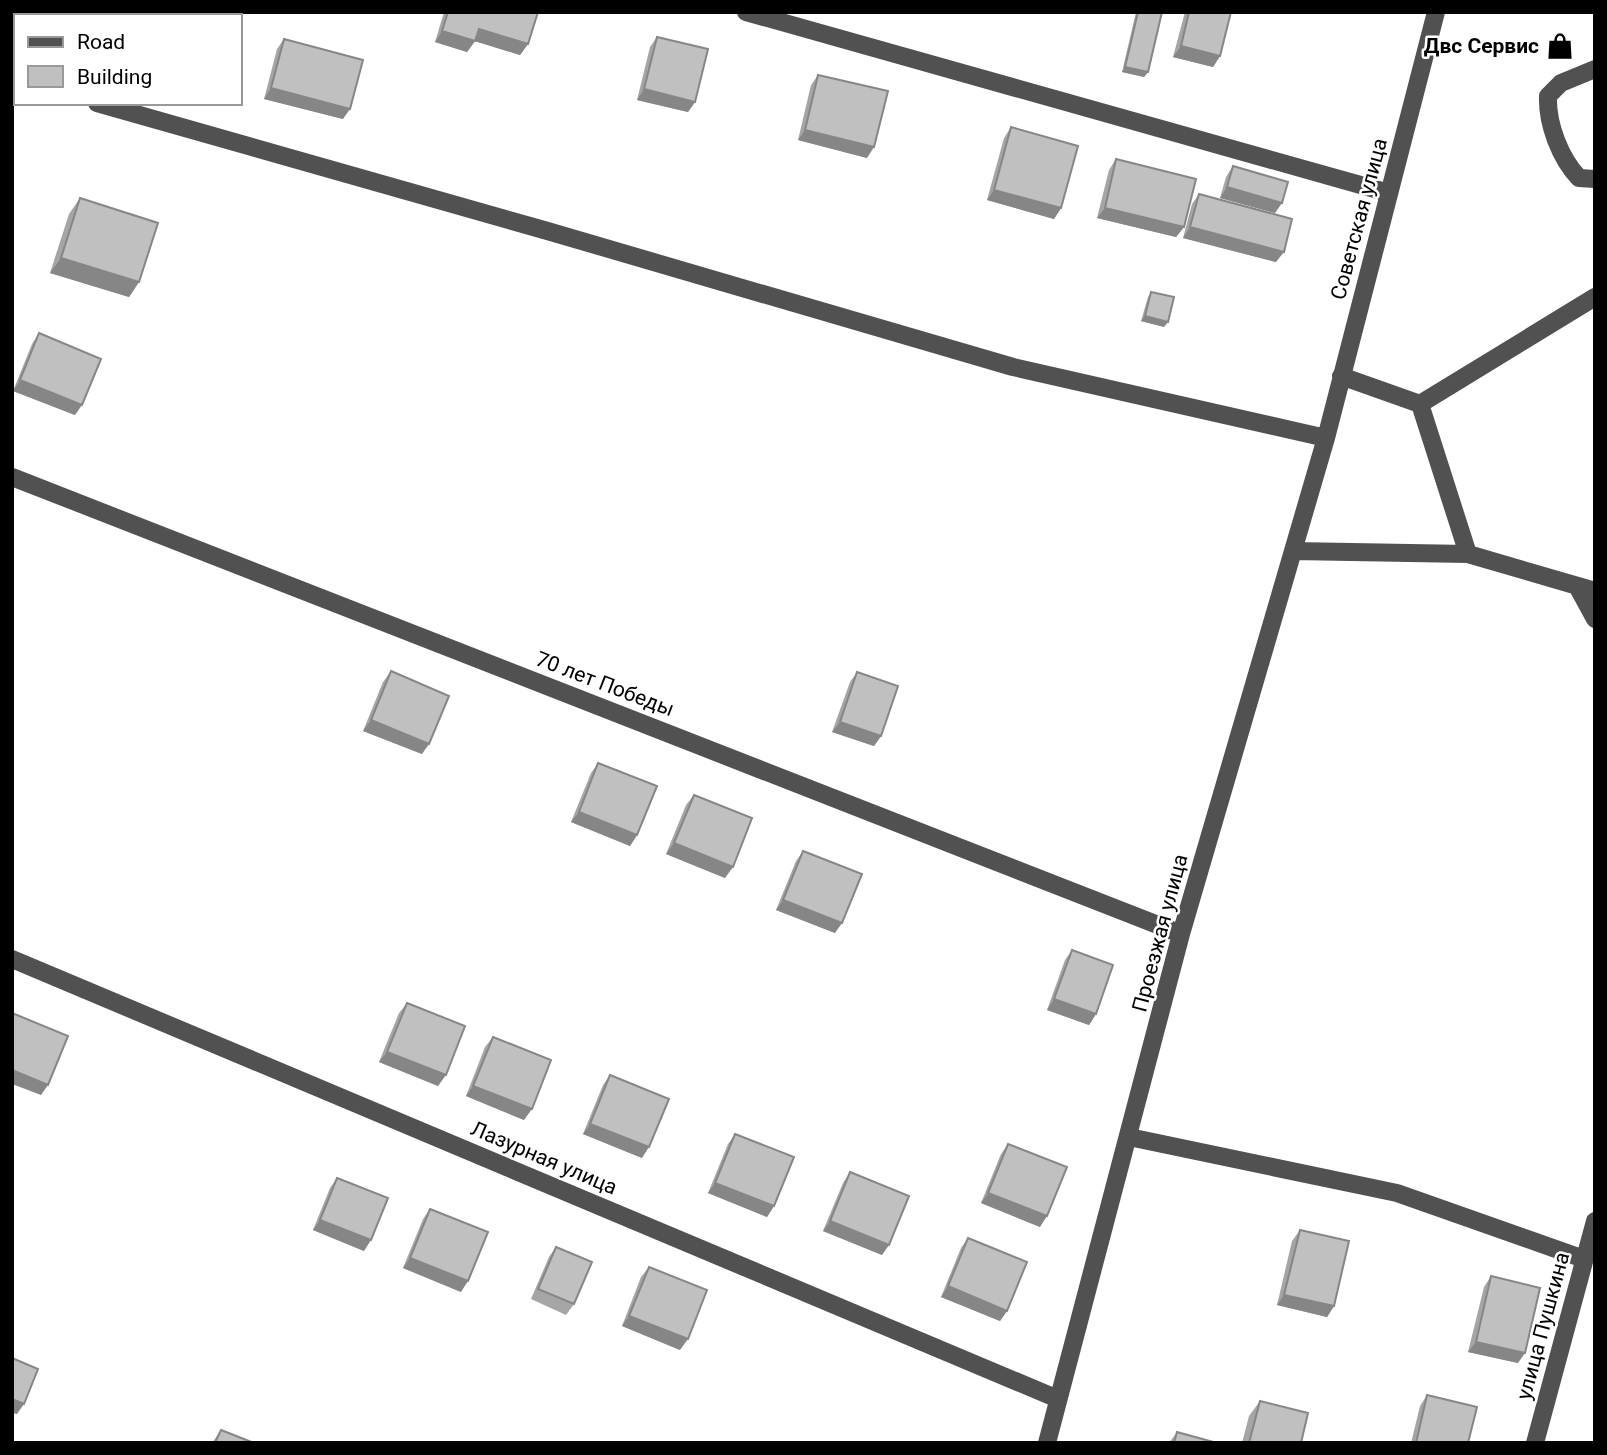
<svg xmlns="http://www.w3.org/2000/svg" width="1607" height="1455" font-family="Roboto,sans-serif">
	<rect width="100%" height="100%" fill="#fff"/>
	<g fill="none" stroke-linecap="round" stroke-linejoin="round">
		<path stroke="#515151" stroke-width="18" d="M746,12L1389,193
			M1595,69L1561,83L1548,96C1547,124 1560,158 1579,178L1595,179
			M12,84L16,85
			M97,103L544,230L1013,367L1326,438
			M1341,376L1420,404L1595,297
			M1420,404L1468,554L1595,591
			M12,477L1181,934
			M1293,551L1468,554
			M1577,586L1595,619
			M12,959L1058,1399
			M1129,1137L1397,1193L1584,1259
			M1047,1443L1181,934L1326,438L1436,12
			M1535,1443L1595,1221"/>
	</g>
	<path fill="#a5a5a5" d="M444,12H538L528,44L520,55L475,41L467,52L435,42Z
		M1136,12H1162L1148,72L1144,77L1122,72Z
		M1185,12H1231L1220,56L1213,67L1173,57Z
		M657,37L695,102L688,112L637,100L650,47Z
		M284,39L343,119L264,99L277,49Z
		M818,75L867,158L798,140L811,85Z
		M1011,127L1061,208L1054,219L987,200L1004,138Z
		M1116,159L1184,227L1176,237L1097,218L1109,170Z
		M1233,166L1275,213L1220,198L1226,177Z
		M1199,194L1276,262L1183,238L1192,204Z
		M80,198L139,282L129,297L50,273L69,214Z
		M1151,292L1164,327L1141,321L1148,297Z
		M39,333L75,415L13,391L32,344Z
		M391,671L422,754L363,731L383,682Z
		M857,672L881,736L874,746L832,732L850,682Z
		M598,763L637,835L630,846L571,822L591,773Z
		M694,795L725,878L666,854L686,805Z
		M803,851L835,933L776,910L796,861Z
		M1072,950L1096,1014L1089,1025L1047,1010L1065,960Z
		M407,1003L438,1086L379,1062L399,1013Z
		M493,1037L524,1120L466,1096L485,1047Z
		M610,1075L642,1158L583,1134L603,1085Z
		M735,1134L774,1206L767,1217L708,1193L728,1144Z
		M1008,1144L1040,1227L981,1203L1001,1154Z
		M850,1172L882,1255L823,1231L843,1183Z
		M337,1178L364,1251L313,1230L330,1188Z
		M430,1209L461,1292L403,1268L423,1219Z
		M1300,1230L1334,1306L1327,1317L1277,1305L1292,1241Z
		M968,1238L1007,1311L1000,1321L941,1297L961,1248Z
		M556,1247L574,1304L566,1315L531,1299L549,1257Z
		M649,1267L680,1350L622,1326L641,1277Z
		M1491,1276L1518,1363L1468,1352L1484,1287Z
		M1427,1395L1468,1443H1411L1420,1406Z
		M1260,1401L1301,1443H1242L1249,1416Z
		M221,1430L254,1443H212Z
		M1177,1432L1217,1443H1169Z"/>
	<path fill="#868686" d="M479,29L528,44L520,55L471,40Z
		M442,31L475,41L467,52L435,42Z
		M1181,46L1220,56L1213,67L1173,57Z
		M1125,67L1148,72L1144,77L1122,72Z
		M271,88L350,109L343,119L264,99Z
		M644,89L695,102L688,112L637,100Z
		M805,130L874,147L867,158L798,140Z
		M1227,187L1282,203L1275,213L1220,198Z
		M994,190L1061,208L1054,219L987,200Z
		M1105,208L1184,227L1176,237L1097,218Z
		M1190,227L1284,252L1276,262L1183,238Z
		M61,258L139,282L129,297L50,273Z
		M1145,316L1168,322L1164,327L1141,321Z
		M20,380L82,405L75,415L13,391Z
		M371,720L429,744L422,754L363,731Z
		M840,722L881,736L874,746L832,732Z
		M579,812L637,835L630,846L571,822Z
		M674,843L733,867L725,878L666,854Z
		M783,900L842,923L835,933L776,910Z
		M1054,999L1096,1014L1089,1025L1047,1010Z
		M387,1052L446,1075L438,1086L379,1062Z
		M12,1070L48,1085L41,1095L12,1084Z
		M473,1086L532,1109L524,1120L466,1096Z
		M590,1124L649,1147L642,1158L583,1134Z
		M715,1183L774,1206L767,1217L708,1193Z
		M988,1193L1047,1216L1040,1227L981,1203Z
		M320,1220L371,1240L364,1251L313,1230Z
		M830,1221L889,1245L882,1255L823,1231Z
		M410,1258L468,1281L461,1292L403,1268Z
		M948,1286L1007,1311L1000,1321L941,1297Z
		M1284,1295L1334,1306L1327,1317L1277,1305Z
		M629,1316L688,1339L680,1350L622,1326Z
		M1476,1342L1525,1353L1518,1363L1468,1352Z
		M12,1399L24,1404L17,1414L12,1413Z"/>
	<path fill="#c0c0c0" stroke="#868686" stroke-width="2" d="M448,12H538L528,44L479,29L475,41L442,31Z
		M1138,12H1162L1148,72L1125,67Z
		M1189,12H1231L1220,56L1181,46Z
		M657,37L708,49L695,102L644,89Z
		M284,39L363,60L350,109L271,88Z
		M818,75L888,91L874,147L805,130Z
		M1011,127L1078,146L1061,208L994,190Z
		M1116,159L1196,179L1184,227L1105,208Z
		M1233,166L1288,182L1282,203L1227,187Z
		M1199,194L1292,219L1284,252L1190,227Z
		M80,198L158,223L139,282L61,258Z
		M1151,292L1174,297L1168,322L1145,316Z
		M39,333L101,359L82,405L20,380Z
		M391,671L449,696L429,744L371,720Z
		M857,672L898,686L881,736L840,722Z
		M598,763L657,786L637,835L579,812Z
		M694,795L752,818L733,867L674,843Z
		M803,851L862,874L842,923L783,900Z
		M1072,950L1113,965L1096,1014L1054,999Z
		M407,1003L465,1026L446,1075L387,1052Z
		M12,1013L68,1036L48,1085L12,1070Z
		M493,1037L551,1060L532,1109L473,1086Z
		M610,1075L669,1099L649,1147L590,1124Z
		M735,1134L794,1157L774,1206L715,1183Z
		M1008,1144L1067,1167L1047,1216L988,1193Z
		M850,1172L909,1196L889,1245L830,1221Z
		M337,1178L388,1198L371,1240L320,1220Z
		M430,1209L488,1232L468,1281L410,1258Z
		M1300,1230L1349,1241L1334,1306L1284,1295Z
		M968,1238L1027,1262L1007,1311L948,1286Z
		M556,1247L592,1262L574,1304L538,1289Z
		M649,1267L707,1290L688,1339L629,1316Z
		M1491,1276L1540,1288L1525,1353L1476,1342Z
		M12,1358L38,1369L24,1404L12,1399Z
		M1427,1395L1477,1407L1468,1443H1416Z
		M1260,1401L1308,1413L1301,1443H1249Z
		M221,1430L254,1443H215Z
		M1177,1432L1217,1443H1174Z"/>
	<defs>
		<symbol id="shop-bare" viewBox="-9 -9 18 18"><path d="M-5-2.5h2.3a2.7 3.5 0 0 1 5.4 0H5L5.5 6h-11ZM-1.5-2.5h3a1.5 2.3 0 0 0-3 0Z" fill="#000" stroke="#fff" stroke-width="2.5" paint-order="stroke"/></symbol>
	</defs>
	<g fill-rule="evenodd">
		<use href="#shop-bare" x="1541" y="27" width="38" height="38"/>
	</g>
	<g text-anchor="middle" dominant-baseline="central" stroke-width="5" stroke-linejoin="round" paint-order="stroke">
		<g font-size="21" font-weight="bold" fill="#000" stroke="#fff" text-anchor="end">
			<text x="1539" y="46">Двс Сервис</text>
		</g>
		<g font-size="21" fill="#000" stroke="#fff">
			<text transform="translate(1359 219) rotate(-75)">Советская улица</text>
			<text transform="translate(605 684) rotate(21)">70 лет Победы</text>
			<text transform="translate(1160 933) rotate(-75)">Проезжая улица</text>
			<text transform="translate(544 1158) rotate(23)">Лазурная улица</text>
			<text transform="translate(1543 1326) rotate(-75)">улица Пушкина</text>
		</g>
	</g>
	<rect width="1607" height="1455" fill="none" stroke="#000000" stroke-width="28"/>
	<rect x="14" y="14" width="228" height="91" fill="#ffffff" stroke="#999999" stroke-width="2"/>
	<rect x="28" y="37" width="35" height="10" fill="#515151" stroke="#999999" stroke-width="2"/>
	<text x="77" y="49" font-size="21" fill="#000000">Road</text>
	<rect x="28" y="66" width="35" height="21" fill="#c0c0c0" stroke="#999999" stroke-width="2"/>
	<text x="77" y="84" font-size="21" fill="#000000">Building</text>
</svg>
